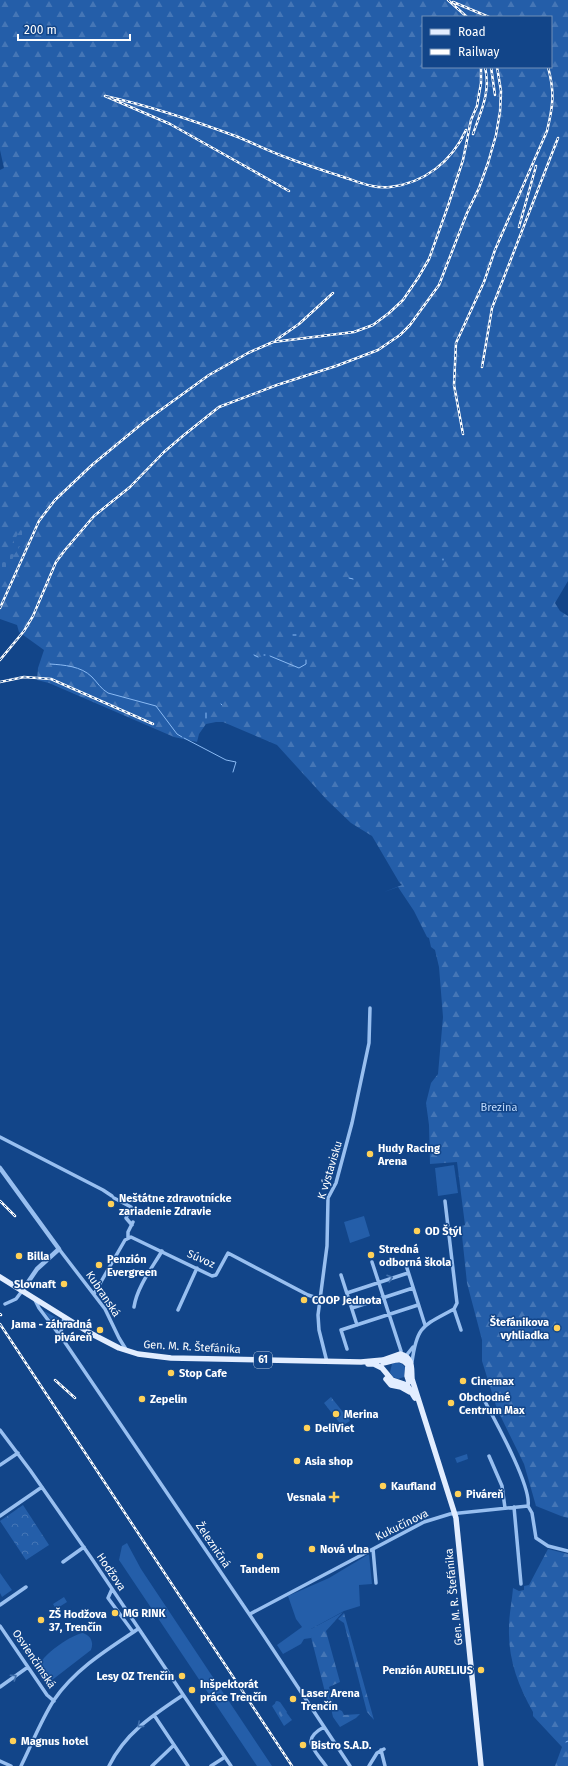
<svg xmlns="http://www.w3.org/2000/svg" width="568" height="1766" font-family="'Fira Sans',sans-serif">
	<defs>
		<pattern id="forest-firs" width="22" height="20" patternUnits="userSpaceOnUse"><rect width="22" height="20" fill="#245ea9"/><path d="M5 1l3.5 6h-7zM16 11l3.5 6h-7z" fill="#4576b6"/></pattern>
		<pattern id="cemetery-stones" width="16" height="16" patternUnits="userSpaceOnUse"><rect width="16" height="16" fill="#245ea9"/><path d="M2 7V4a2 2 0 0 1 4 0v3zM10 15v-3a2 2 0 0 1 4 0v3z" fill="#4576b6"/></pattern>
		<pattern id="park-crowns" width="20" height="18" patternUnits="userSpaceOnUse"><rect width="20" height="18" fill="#245ea9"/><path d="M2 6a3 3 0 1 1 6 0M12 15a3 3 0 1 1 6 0" fill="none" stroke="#4576b6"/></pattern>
	</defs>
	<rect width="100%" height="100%" fill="#124589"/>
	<path fill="#245ea9" d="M454,1165L458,1193L438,1196L435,1168Z
		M364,1216L370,1236L350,1243L344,1222Z
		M44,1311L61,1320L59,1328H57Z
		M397,1362L402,1364L405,1367L404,1377L398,1379L393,1377L390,1372L392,1364Z
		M467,1454L468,1459L457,1463L455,1458Z
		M127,1543L141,1569L272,1766H257L119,1560L122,1546Z
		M369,1554L372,1584L359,1585L360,1606L344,1611L311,1629V1638L304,1639L301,1644L283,1654L277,1645L302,1627L296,1619L288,1596L329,1578Z
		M0,1573L12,1590L2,1597L0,1593Z
		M64,1597L67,1602L56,1609L53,1604Z
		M83,1633C91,1636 94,1642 91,1650L47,1684L45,1682L49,1679C15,1670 73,1633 83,1633Z
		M278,1701L292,1720L284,1726L272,1706Z"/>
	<path fill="url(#forest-firs)" fill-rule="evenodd" d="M0,0H568V581L555,603L560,611L568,616V1518L561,1516L536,1506L524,1464L497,1409L482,1361V1340L467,1283L461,1226L465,1225L457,1162L430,1164L429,1125L426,1103L431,1083L438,1074L443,1017L439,967L435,950L431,947L429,938L427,937L414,911L398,887L384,892L402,885L399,882L375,841L372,836L351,823L327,800L277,745L223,722H216L206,724L199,734L197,742L174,737L49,683L37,680L38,668L44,650L19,632L17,625L0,619V170L4,168L0,150ZM423,17H551V67H423Z
		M548,1549L568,1554V1766H555L562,1747L533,1716V1712C518,1685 508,1659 509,1628C509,1615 512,1601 513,1588L519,1591L524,1590V1586L529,1585Z
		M343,1612L326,1631L340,1682L329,1687L335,1708L342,1711L344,1715L360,1714L356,1718L340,1727L333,1717L329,1700H327L311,1637V1629Z
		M344,1613L374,1720L367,1712L344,1623L338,1619Z
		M276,1701L280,1702L287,1712L281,1717L276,1709L275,1703Z"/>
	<path fill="url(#cemetery-stones)" d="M23,526L28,534L14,555L6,576L0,571V563Z"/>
	<path fill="url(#park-crowns)" d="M331,1397L350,1421L342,1426L324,1403Z
		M23,1505L49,1545L26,1560L0,1521Z"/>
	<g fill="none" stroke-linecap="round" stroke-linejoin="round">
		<path stroke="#8abaf4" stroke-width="1" d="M443,559V560
			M349,578L353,579
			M293,635H296
			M254,655L258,657
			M264,655H265
			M270,656L299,668L306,664V660
			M50,664C64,665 81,666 92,677C97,682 101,689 108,693L156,706L177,734L182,737
			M221,704L222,705
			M206,718V713
			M184,738L226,760L236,762L233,772
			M566,1742L568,1741"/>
		<path stroke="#98bff0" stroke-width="3.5" d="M0,1137L103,1190L112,1196
			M114,1198L131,1207L126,1218L132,1225
			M128,1238V1232L133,1222
			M59,1249L105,1309L119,1338L127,1351
			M372,1262L401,1351
			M406,1265L425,1325
			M341,1275L357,1325
			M347,1293L408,1273
			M94,1294L125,1240L131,1237L212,1276L216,1275L228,1253L308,1295L320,1299
			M35,1300L39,1308L64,1341L264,1636L350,1766
			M5,1304L16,1299L22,1291
			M134,1307C137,1287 152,1268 162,1251
			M352,1308L413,1288
			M454,1309L461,1330
			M178,1310L197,1268
			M60,1336L64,1318
			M347,1349L341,1330L418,1305
			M405,1357L413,1347
			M327,1362L319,1330L318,1315L327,1246L328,1198L336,1183L352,1123L369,1043L370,1008
			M412,1362C417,1325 423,1326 454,1309L457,1303L445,1201
			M481,1394C492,1415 532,1486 528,1506
			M0,1430L30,1470L92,1559L231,1766
			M489,1456L502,1486L505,1508
			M0,1465L18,1453
			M514,1507L521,1584
			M0,1516L42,1487
			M373,1549L376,1583
			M63,1562L84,1547
			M112,1589L108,1598L133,1632
			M0,1605L26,1587
			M250,1614L424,1522L450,1514L528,1506L532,1513L536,1538L548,1546L568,1551
			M0,1626L47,1695L54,1701
			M0,1687L28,1667
			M154,1715L188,1766
			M324,1727C300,1740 314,1749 326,1766
			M381,1750L385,1766
			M0,1761L11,1766
			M21,1766C32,1744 41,1720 54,1700C75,1669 108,1649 138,1629
			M109,1766C125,1733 153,1715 183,1695
			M152,1766L174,1745
			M211,1766L225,1757
			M369,1766L377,1753L384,1749"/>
		<path stroke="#98bff0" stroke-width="4.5" d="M0,1168L59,1249L37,1269L22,1291"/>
		<path stroke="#e2edff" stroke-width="5.5" d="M0,1277L90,1333L119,1348L138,1354L171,1358L361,1362L383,1360L400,1354C414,1358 411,1368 412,1379L456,1518L481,1766
			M383,1363C393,1362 400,1355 408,1365L407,1376L409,1382
			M368,1364H374L382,1368L392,1380L407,1385L415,1398
			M386,1379L391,1385L401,1387L410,1392"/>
		<defs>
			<path id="rail" d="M448,0L467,17
				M453,2L489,17
				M491,67L495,95
				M473,134C481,111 491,92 485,67
				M289,191L170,124L105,96C150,106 195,121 238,137C255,144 271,152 288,158C305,165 323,170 340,176C357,181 372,189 390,187C425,183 452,161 466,130
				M519,227L536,166
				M276,340L299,324L333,293
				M482,367L492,308L558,138
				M463,434L454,385L456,343L484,282L495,250L547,131C553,106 555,93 548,67
				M0,608L39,521L55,500L92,465L144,422L209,375L248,353L273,342L354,332L373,325L389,313L403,300L418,278L429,259L448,206L463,160L471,120L477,106L481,83V67
				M0,660L24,631L33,616L56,562L65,550L94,516L130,487L164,452L184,435L219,407L277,385L336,366L378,350L400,335L410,325L439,285L467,213L479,188L488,163L496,135L500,112L501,91L497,67
				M0,682L24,677L51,679L153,724
				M0,1201L15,1216
				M0,1314L1,1315
				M0,1324L292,1766
				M55,1380L75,1398"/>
		</defs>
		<use href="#rail" stroke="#fff" stroke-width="2.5"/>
		<use href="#rail" stroke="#124589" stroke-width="1" stroke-dasharray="3" stroke-linecap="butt"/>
	</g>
	<defs><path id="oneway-chevron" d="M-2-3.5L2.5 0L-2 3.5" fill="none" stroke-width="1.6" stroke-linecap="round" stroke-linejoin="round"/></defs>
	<g stroke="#4170ad">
		<use href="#oneway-chevron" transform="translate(390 1278) rotate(-18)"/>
		<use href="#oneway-chevron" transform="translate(14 1677) rotate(-34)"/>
		<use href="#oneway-chevron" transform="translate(140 1725) rotate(139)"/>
	</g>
	<g fill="#ffd158" stroke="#124589" stroke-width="1.5">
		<circle cx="370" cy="1154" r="4"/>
		<circle cx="111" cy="1204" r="4"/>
		<circle cx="417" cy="1231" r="4"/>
		<circle cx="371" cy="1255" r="4"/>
		<circle cx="19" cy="1256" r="4"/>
		<circle cx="99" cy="1265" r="4"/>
		<circle cx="64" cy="1284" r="4"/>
		<circle cx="304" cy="1300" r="4"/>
		<circle cx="557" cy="1328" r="4"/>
		<circle cx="100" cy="1330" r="4"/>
		<circle cx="171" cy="1373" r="4"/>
		<circle cx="463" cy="1381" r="4"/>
		<circle cx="142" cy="1399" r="4"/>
		<circle cx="451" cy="1403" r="4"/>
		<circle cx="336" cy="1414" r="4"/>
		<circle cx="307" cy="1428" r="4"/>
		<circle cx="297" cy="1461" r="4"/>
		<circle cx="383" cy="1486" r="4"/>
		<circle cx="458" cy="1494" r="4"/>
		<path d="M332 1491h4v4h4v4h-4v4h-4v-4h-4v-4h4z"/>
		<circle cx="312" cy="1549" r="4"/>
		<circle cx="260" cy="1556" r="4"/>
		<circle cx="115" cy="1613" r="4"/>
		<circle cx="41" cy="1620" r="4"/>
		<circle cx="481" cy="1670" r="4"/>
		<circle cx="182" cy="1676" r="4"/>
		<circle cx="192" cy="1690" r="4"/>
		<circle cx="293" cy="1699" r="4"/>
		<circle cx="13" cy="1741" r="4"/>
		<circle cx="303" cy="1745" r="4"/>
	</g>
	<g text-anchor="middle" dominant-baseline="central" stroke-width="3" stroke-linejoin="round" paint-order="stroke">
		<rect fill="#124589" stroke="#b8c7dc" stroke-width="1" x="254" y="1352" width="18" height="16" rx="3"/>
		<g font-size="10" font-weight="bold" fill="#fff">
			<text x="263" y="1360">61</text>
		</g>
		<g font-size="11" fill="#bfdafc" stroke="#124589">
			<text x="499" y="1107">Brezina</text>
		</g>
		<g font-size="11" font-weight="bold" fill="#fff" stroke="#124589" text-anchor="start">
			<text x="378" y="1148">Hudy Racing<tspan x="378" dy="13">Arena</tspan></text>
			<text x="119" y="1198">Neštátne zdravotnícke<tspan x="119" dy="13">zariadenie Zdravie</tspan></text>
			<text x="425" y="1231">OD Štýl</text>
			<text x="379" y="1249">Stredná<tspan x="379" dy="13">odborná škola</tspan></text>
			<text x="27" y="1256">Billa</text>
			<text x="107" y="1259">Penzión<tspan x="107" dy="13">Evergreen</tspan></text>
			<text x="56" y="1284" text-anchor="end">Slovnaft</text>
			<text x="312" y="1300">COOP Jednota</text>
			<text x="549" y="1322" text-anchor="end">Štefánikova<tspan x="549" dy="13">vyhliadka</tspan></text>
			<text x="92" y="1324" text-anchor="end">Jama - záhradná<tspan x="92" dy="13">piváreň</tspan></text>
			<text x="179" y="1373">Stop Cafe</text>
			<text x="471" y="1381">Cinemax</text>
			<text x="459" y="1397">Obchodné<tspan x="459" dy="13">Centrum Max</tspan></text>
			<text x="150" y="1399">Zepelin</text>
			<text x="344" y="1414">Merina</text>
			<text x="315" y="1428">DeliViet</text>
			<text x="305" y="1461">Asia shop</text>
			<text x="391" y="1486">Kaufland</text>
			<text x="466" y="1494">Piváreň</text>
			<text x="326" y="1497" text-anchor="end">Vesnala</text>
			<text x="320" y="1549">Nová vlna</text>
			<text x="260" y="1569" text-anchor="middle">Tandem</text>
			<text x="123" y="1613">MG RINK</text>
			<text x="49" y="1614">ZŠ Hodžova<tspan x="49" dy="13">37, Trenčín</tspan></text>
			<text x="473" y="1670" text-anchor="end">Penzión AURELIUS</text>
			<text x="174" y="1676" text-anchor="end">Lesy OZ Trenčín</text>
			<text x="200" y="1684">Inšpektorát<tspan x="200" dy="13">práce Trenčín</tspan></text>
			<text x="301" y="1693">Laser Arena<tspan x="301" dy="13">Trenčín</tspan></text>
			<text x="21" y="1741">Magnus hotel</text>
			<text x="311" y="1745">Bistro S.A.D.</text>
		</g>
		<g font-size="11" fill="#fff" stroke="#124589">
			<text transform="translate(330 1170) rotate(-73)">K výstavisku</text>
			<text transform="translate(201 1259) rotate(24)">Súvoz</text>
			<text transform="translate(103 1294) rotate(56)">Kubranská</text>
			<text transform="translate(192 1347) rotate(3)">Gen. M. R. Štefánika</text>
			<text transform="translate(402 1525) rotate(-26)">Kukučínova</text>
			<text transform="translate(213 1545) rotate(56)">Železničná</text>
			<text transform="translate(111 1572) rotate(56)">Hodžova</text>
			<text transform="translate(454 1597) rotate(-96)">Gen. M. R. Štefánika</text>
			<text transform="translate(34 1659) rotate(56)">Osvienčimská</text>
		</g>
	</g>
	<rect x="422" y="16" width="130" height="52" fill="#124589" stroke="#718fb8"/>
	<rect x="430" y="29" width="20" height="6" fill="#e2edff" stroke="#718fb8"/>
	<text x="458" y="36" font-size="12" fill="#ffffff">Road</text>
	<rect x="430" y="49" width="20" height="6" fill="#ffffff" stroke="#718fb8"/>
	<text x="458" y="56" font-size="12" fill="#ffffff">Railway</text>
	<path d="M18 34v6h112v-6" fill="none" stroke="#ffffff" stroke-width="2"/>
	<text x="24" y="34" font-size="12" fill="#ffffff" stroke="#124589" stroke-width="3" paint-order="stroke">200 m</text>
</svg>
